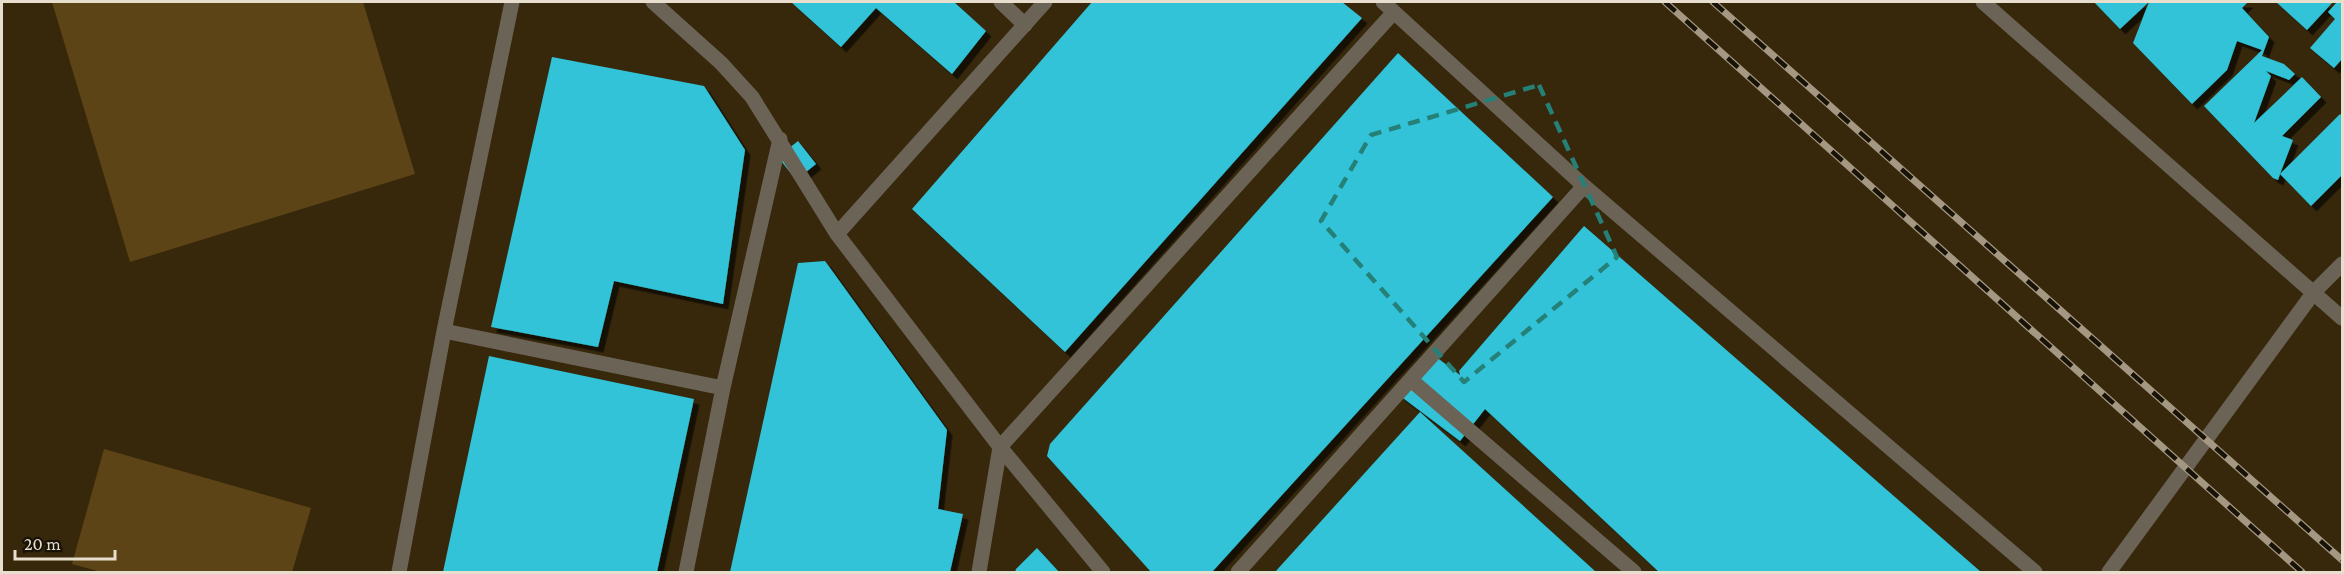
<svg xmlns="http://www.w3.org/2000/svg" width="2344" height="574" font-family="'Crimson Pro',serif">
	<defs>
		<filter id="shadow"><feDropShadow dx="5.5" dy="5.5" stdDeviation="0" flood-color="#0009"/></filter>
	</defs>
	<rect width="100%" height="100%" fill="#37280b"/>
	<path fill="#5c4416" d="M52,2H363L415,174L130,262Z
		M104,449L311,508L292,572H101L72,564Z"/>
	<path fill="#30c3d8" filter="url(#shadow)" d="M791,2H954L986,31L952,74L876,8L841,47Z
		M1092,2H1342L1362,18L1065,352L912,209Z
		M2094,2H2248L2242,8L2269,37L2262,56L2284,64L2295,74L2289,80L2266,71L2271,76L2254,123L2302,77L2321,97L2282,136L2293,140L2280,174L2340,114L2342,116V175L2311,206L2280,174L2278,180L2273,178L2204,106L2262,50L2237,41L2227,70L2192,104L2133,43L2149,2L2120,29Z
		M2276,2H2333L2307,30Z
		M2337,2H2342V59L2334,68L2310,48L2335,19L2328,12Z
		M1398,53L1553,197L1212,572H1151L1047,456L1050,444Z
		M552,57L704,86L745,150L723,304L614,281L598,347L491,327Z
		M798,141L816,164L796,180L778,157Z
		M1584,226L1981,572H1659L1485,409L1460,441L1399,395L1431,353L1460,375L1459,371Z
		M825,261L947,430L938,509L963,514L950,572H730L798,263Z
		M489,356L694,399L657,572H443Z
		M1420,412L1596,572H1275Z
		M1037,548L1059,572H1015L1016,569Z"/>
	<g fill="none" stroke-linecap="round" stroke-linejoin="round">
		<path stroke="#6a6356" stroke-width="15" d="M653,2L721,63L752,97L837,234L1000,447L1103,572
			M1001,2L1025,25
			M1383,2L1584,186L2035,572
			M1983,2L2342,318
			M837,234L1045,2
			M444,331L723,388
			M1411,380L1634,572
			M399,572L444,331L512,2
			M686,572L723,388L780,139
			M979,572L1000,447L1394,12
			M1238,572L1584,186
			M2109,572L2314,292L2342,264"/>
		<defs>
			<path id="rail" d="M1665,2L2302,572
				M1713,2L2342,560"/>
		</defs>
		<use href="#rail" stroke="#a49883" stroke-width="7"/>
		<use href="#rail" stroke="#191207" stroke-width="4.5" stroke-dasharray="14" stroke-linecap="butt"/>
	</g>
	<path fill="none" stroke="#258078" stroke-width="4.5" stroke-dasharray="12 8" stroke-linejoin="round" d="M1539,85L1617,257L1464,382L1321,221L1371,135Z"/>
	<rect width="2344" height="574" fill="none" stroke="#e8dece" stroke-width="6"/>
	<path d="M15 550v9h100v-9" fill="none" stroke="#e8dece" stroke-width="3"/>
	<text x="24" y="550" font-size="18" fill="#e8dece" stroke="#191207" stroke-width="4.5" paint-order="stroke">20 m</text>
</svg>
